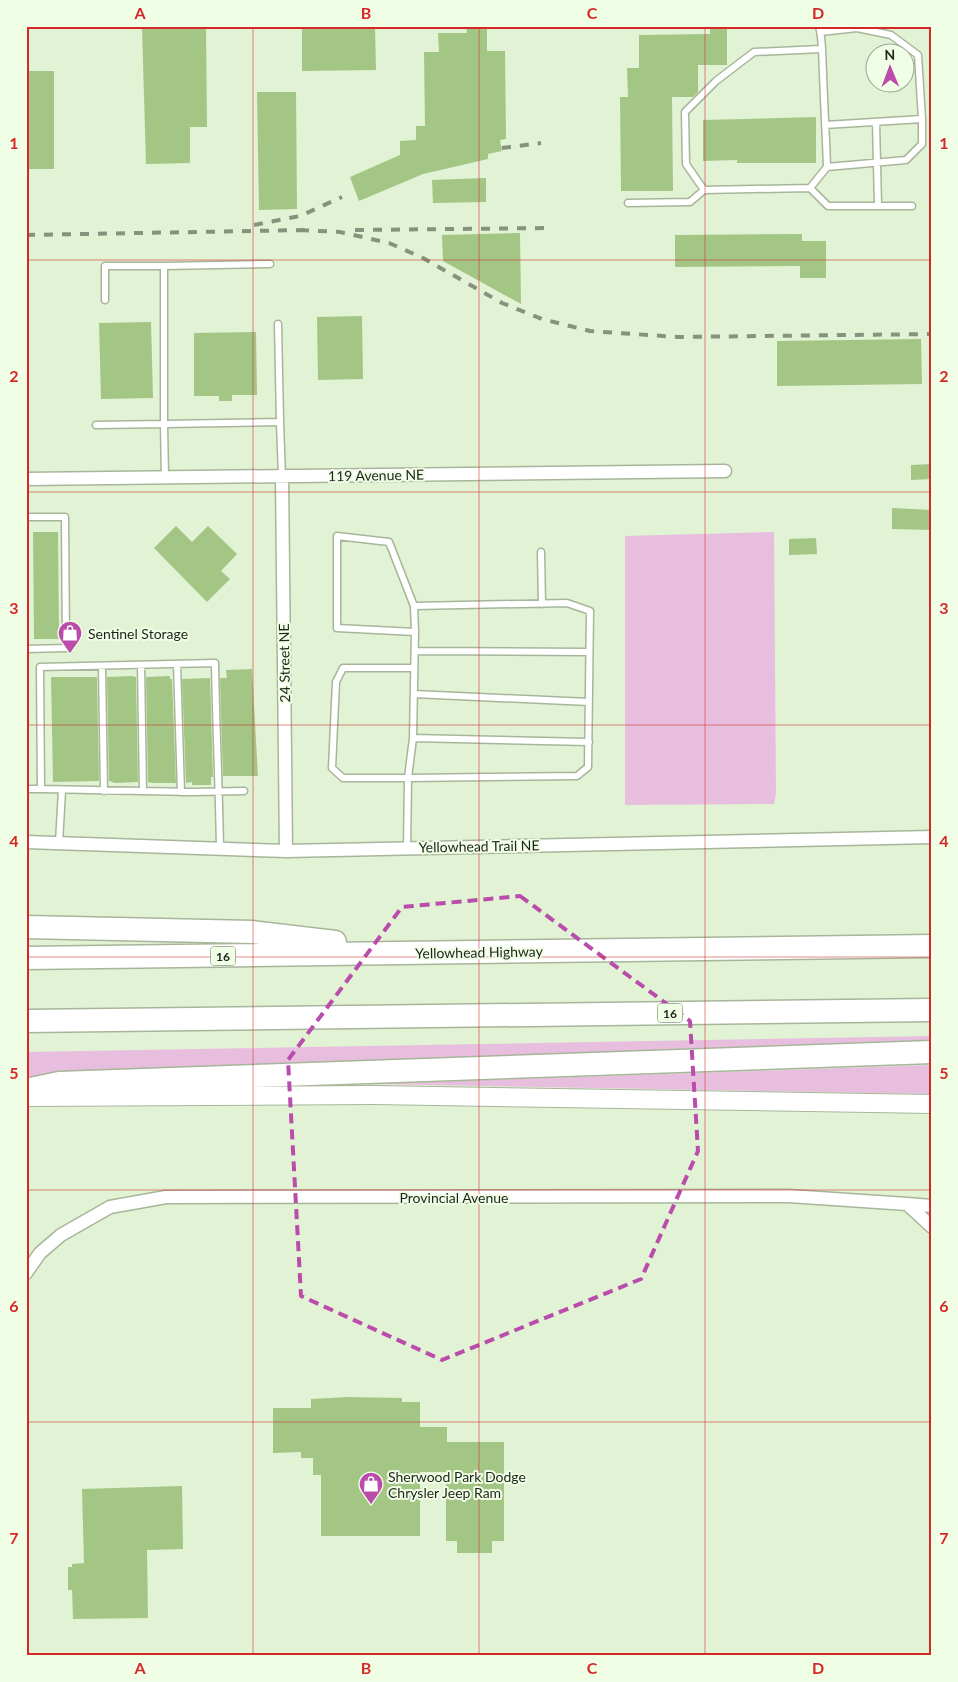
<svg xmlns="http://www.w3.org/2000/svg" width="958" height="1682" font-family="Lato,sans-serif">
	<rect width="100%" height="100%" fill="#e2f2d5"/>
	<path fill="#e8bedf" d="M774,532L776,794L774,804L625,805V536Z
		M932,1036V1043L26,1084V1052Z
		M932,1065V1094L370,1084Z"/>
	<path fill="#a3c685" d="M302,26H375L376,70L302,71Z
		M466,26H487V51H505L506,139L500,140L502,151L488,154V159L423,174L359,201L350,177L400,155V141L416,140V126H425L424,52H439L438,33H467Z
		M710,26H727V65H698V92L693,97H672L673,191H621L620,97H628L627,68H639V35L710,34Z
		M206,27L207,127H190V163L146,164L142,28Z
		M26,71H54V169H26Z
		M257,92H296L297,209L259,210Z
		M816,117V163H737V160L703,161V120Z
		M486,178V202L433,203L432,180Z
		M520,233L521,304L443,261L442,235Z
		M802,234V241H826V278H800V266L675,267V235Z
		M362,316L363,379L318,380L317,317Z
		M151,322L153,398L101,399L99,323Z
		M256,332L257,395H232V401H219V396H194V333Z
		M921,339L922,384L777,386V341Z
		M932,464V479L911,480V465Z
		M892,508L932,510V530L892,529Z
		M176,526L192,542L208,526L237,554L221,571L230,579L207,602L154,548Z
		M33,532H58L59,639H34Z
		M816,538L817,554L789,555V539Z
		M252,669L258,776H223L220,678H227L226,670Z
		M132,676L136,677L138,782L115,783L109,781L107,677Z
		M170,676V679H172L176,783H153L148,782L146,677Z
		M51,677H97L99,781L53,782Z
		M210,678L213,777H211V785H192V782L186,783L182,679Z
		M349,1397L402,1398V1402H420V1427H447V1442H504V1541H492V1553H457V1541H446V1472H420V1536H321V1475H313V1458H301V1452L273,1453V1408H311V1399Z
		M182,1486L183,1549L147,1550L148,1618L73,1619L72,1590H68V1567H72V1564L84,1563L82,1489Z"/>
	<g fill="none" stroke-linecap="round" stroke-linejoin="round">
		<defs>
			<path id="lane" d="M819,26C823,41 822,58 823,73C824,104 826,135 827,167L810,188L704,190L686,164L685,112L716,81L754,52L821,49
				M821,32L857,28L891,35L918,55L922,119L825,125
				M876,122L878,206
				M827,167L906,160L922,144V119
				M810,188L828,206H912
				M628,203L690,202L704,190
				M270,264L164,266V424L280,422L282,476
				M105,300V266H164
				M278,324L280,422
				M96,425L164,424L165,478
				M26,517H65L66,648L26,649
				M541,552L542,604
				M414,606L415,632
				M415,651L589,652
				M177,664L181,792
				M141,665L143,791
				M102,666L104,791
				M414,694L589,702
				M413,738L589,742
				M26,789H41
				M59,843L62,790
				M407,848L408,778L577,776L588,767L590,611L567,603L414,606L389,542L337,536V628L415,632L413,738L408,778H343L332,768L336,682L343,668H414
				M220,849C219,787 216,725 215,663L40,667L41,789L194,792L244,791"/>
			<path id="street" d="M282,476L286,851
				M26,479L725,471
				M26,842L286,851L932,837
				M932,1206L907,1204L932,1227
				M26,1273L40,1253L61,1235L110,1207L166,1197L789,1196L907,1204"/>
			<path id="secondary" d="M27,1097L373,1095L932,1104"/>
			<path id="highway" d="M26,927L252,932L335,942
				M26,958L932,946
				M26,1021L932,1010
				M26,1090L59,1083L932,1052"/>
		</defs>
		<use href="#lane" stroke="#a7b69a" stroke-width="9"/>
		<use href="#street" stroke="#a7b69a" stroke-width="15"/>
		<use href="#secondary" stroke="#a7b69a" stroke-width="20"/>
		<use href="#highway" stroke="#a7b69a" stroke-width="25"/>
		<use href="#lane" stroke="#fff" stroke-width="6"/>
		<use href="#street" stroke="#fff" stroke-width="12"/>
		<use href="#secondary" stroke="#fff" stroke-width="18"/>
		<use href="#highway" stroke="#fff" stroke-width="22"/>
		<path stroke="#87927e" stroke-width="4" stroke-dasharray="9 9" stroke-linecap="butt" d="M502,148L541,143
			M254,225L300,216L342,197
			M300,230L340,232L389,243L423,258L502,303L542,319L590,331L677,337L932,334
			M355,230L553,228
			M26,235L308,230"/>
	</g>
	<path fill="none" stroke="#ba4cab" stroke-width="4" stroke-dasharray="10 6" stroke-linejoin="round" d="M520,896L690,1021L698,1151L641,1279L442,1360L301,1296L288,1060L402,907Z"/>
	<path fill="none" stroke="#d62828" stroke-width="1" stroke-opacity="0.55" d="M253,26V1656M479,26V1656M705,26V1656M26,260H932M26,492H932M26,725H932M26,957H932M26,1190H932M26,1422H932"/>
	<defs>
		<symbol id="shop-pin" viewBox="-11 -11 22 30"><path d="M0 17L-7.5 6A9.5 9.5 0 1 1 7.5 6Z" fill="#ba4cab" stroke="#f1fee6"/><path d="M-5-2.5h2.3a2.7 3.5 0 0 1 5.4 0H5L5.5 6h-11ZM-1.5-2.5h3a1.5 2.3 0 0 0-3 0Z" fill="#fff"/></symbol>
	</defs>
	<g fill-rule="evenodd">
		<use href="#shop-pin" x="56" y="619" width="28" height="38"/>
		<use href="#shop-pin" x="357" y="1470" width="28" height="38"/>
	</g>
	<g text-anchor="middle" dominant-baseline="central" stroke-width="4" stroke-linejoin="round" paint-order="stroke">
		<g fill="#f1fee6" stroke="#5d6557" stroke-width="1">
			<rect x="210.5" y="946.5" width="25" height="19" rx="4"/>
			<rect x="657.5" y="1003.5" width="25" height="19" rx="4"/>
		</g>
		<g font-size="12" font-weight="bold" fill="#1e241a">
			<text x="223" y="956">16</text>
			<text x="670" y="1013">16</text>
		</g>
		<g font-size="14" fill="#1e241a" stroke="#f1fee6">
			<text transform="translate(376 475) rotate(-1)">119 Avenue NE</text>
			<text transform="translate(284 663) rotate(-91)">24 Street NE</text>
			<text transform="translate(479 846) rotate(-1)">Yellowhead Trail NE</text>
			<text transform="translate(479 952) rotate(-1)">Yellowhead Highway</text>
			<text x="454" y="1197">Provincial Avenue</text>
		</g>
		<g font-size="14" fill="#1e241a" stroke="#f1fee6" text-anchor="start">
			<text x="88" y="633">Sentinel Storage</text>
			<text x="388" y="1476">Sherwood Park Dodge<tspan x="388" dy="16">Chrysler Jeep Ram</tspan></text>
		</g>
	</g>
	<rect width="958" height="1682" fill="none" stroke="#f1fee6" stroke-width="55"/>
	<g transform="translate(890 68) rotate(359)"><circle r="24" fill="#f1fee6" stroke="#9da794"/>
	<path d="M0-4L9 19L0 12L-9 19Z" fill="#ba4cab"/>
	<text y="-8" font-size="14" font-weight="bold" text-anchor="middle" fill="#1e241a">N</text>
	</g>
	<rect x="28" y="28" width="902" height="1626" fill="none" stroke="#d62828" stroke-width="2"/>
	<g font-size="16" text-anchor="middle" font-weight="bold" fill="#d62828">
		<text x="140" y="19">A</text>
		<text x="366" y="19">B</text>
		<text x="592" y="19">C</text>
		<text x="818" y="19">D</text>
		<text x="14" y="149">1</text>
		<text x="944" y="149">1</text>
		<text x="14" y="382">2</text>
		<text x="944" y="382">2</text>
		<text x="14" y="614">3</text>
		<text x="944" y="614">3</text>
		<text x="14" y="847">4</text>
		<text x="944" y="847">4</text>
		<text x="14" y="1079">5</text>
		<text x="944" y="1079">5</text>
		<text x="14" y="1312">6</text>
		<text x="944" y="1312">6</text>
		<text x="14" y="1544">7</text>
		<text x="944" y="1544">7</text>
		<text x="140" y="1674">A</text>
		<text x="366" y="1674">B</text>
		<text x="592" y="1674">C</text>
		<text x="818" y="1674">D</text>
	</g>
</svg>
